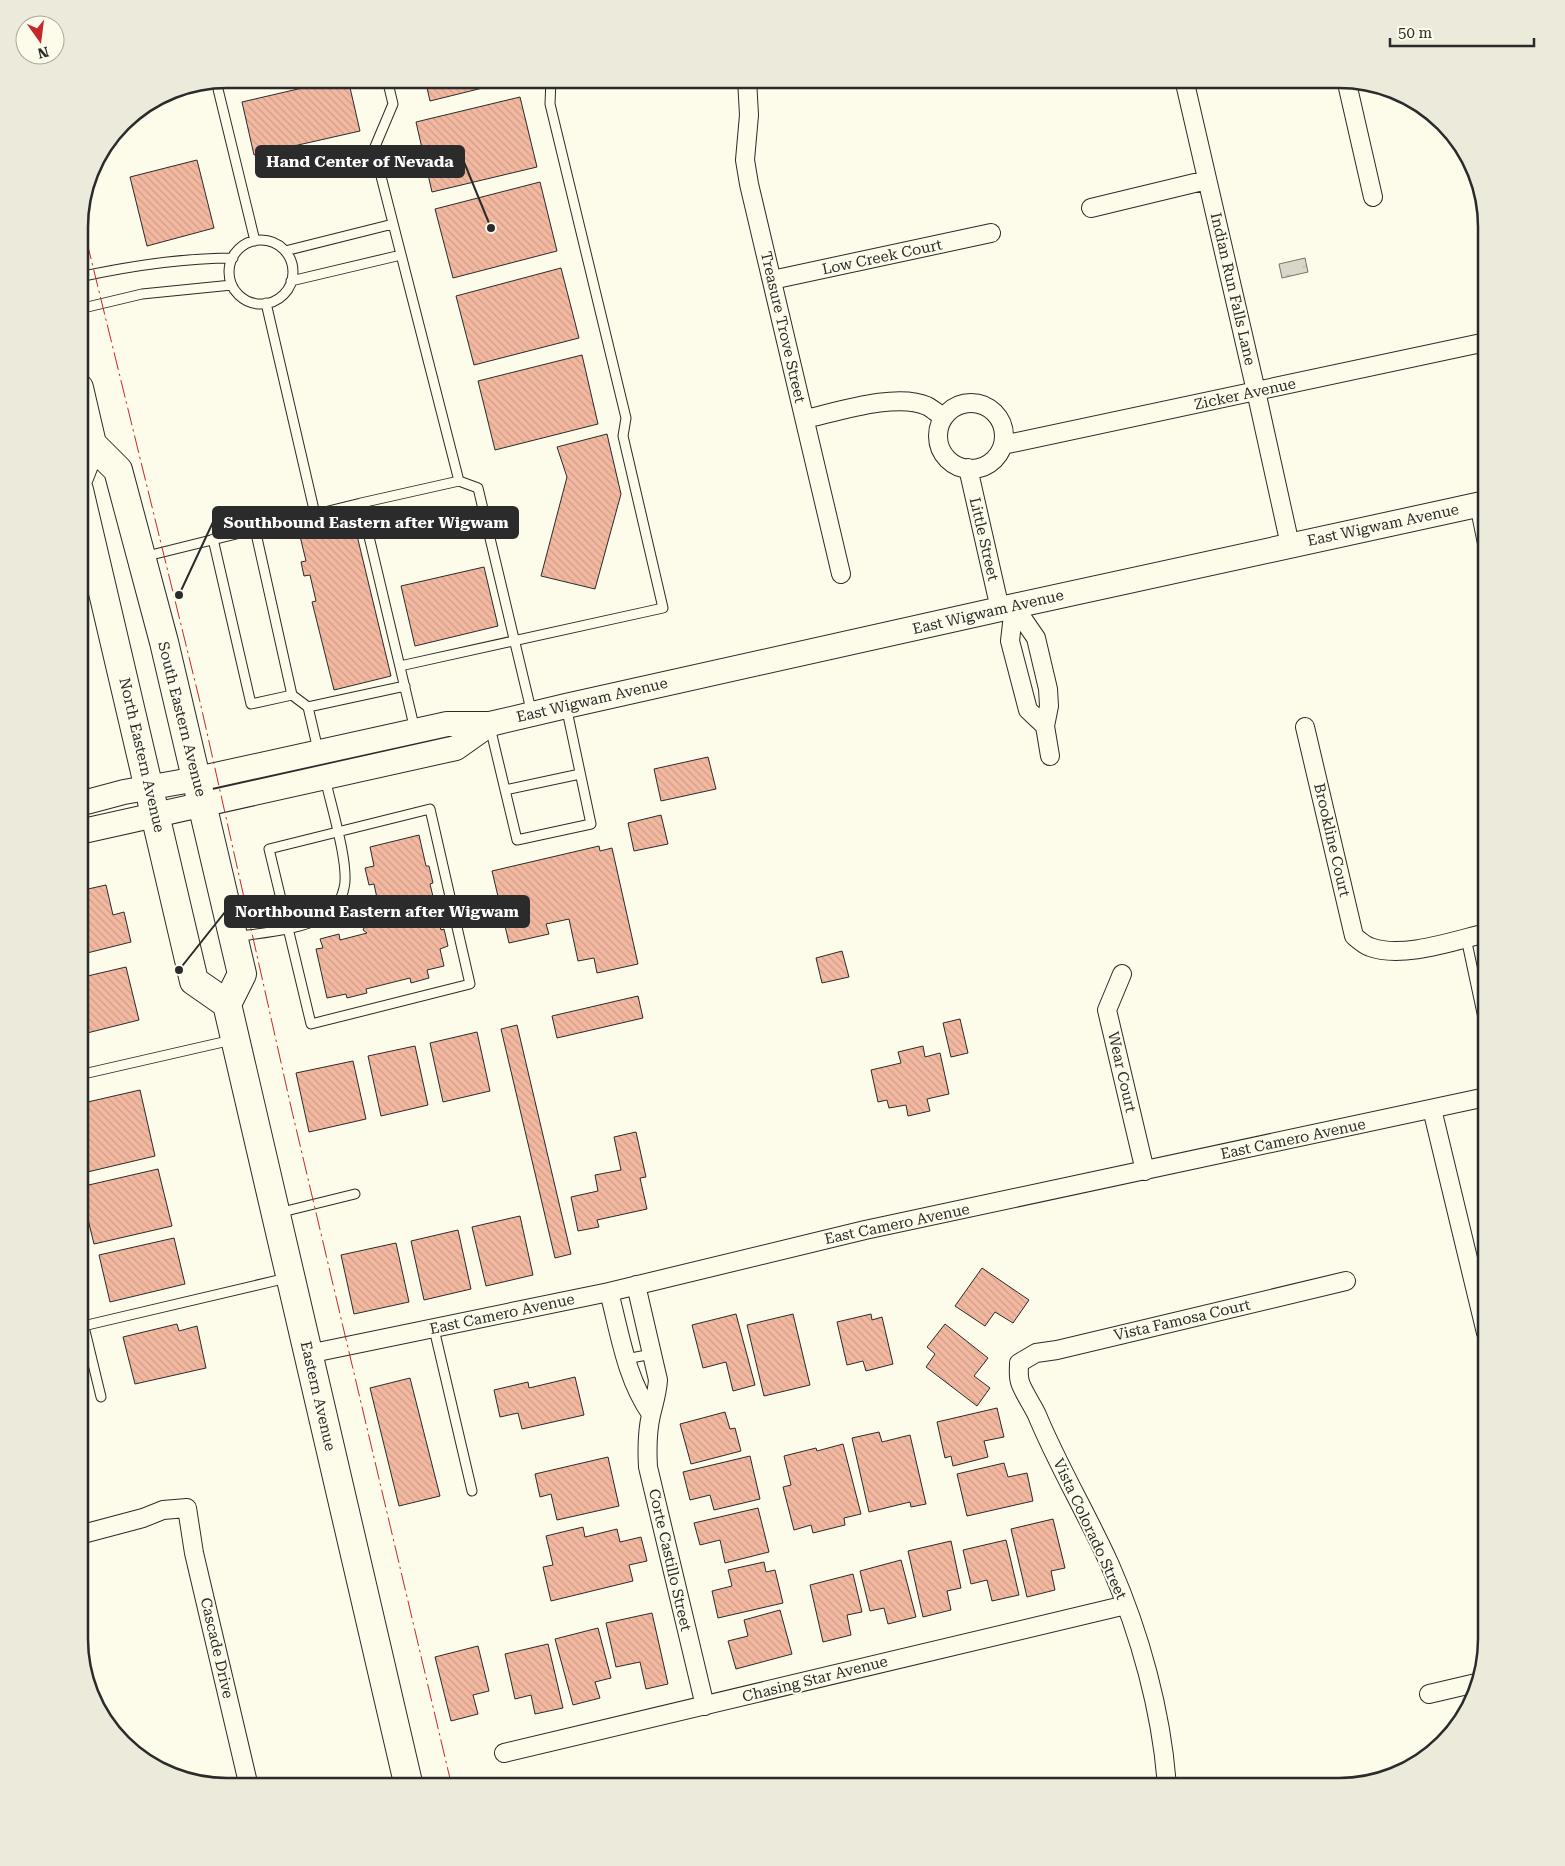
<svg xmlns="http://www.w3.org/2000/svg" width="1565" height="1866" font-family="'Roboto Serif',serif">
	<defs>
		<pattern id="water-ripples" width="26" height="14" patternUnits="userSpaceOnUse" patternTransform="scale(1.25)"><rect width="26" height="14" fill="#d8d7c9"/><path d="M2 4q2-2 4 0t4 0M15 11q2-2 4 0t4 0" fill="none" stroke="#bab9ad"/></pattern>
		<pattern id="building-back-hatch" width="6" height="6" patternUnits="userSpaceOnUse" patternTransform="scale(1.25)"><rect width="6" height="6" fill="#f2b8a0"/><path d="M-1 5l2 2M0 0l6 6M5-1l2 2" fill="none" stroke="#d09e8a"/></pattern>
	</defs>
	<rect width="100%" height="100%" fill="#fdfbea"/>
	<path fill="url(#water-ripples)" stroke="#74746e" d="M1305,258L1308,272L1282,278L1279,264Z"/>
	<path fill="url(#building-back-hatch)" stroke="#2b2b2b" d="M341,79H348L360,131L254,155L242,102Z
		M425,79H519L430,101Z
		M520,97L537,167L432,192L416,122Z
		M197,160L214,228L147,246L130,177Z
		M540,182L557,251L453,278L435,209Z
		M561,268L579,338L474,365L456,296Z
		M582,355L598,424L495,450L478,381Z
		M607,434L621,494L595,589L541,576L567,477L557,447Z
		M353,519L391,676L334,690L312,602L316,601L310,575L304,576L301,562L306,561L299,532Z
		M484,567L498,626L415,646L401,586Z
		M708,757L716,789L661,801L654,769Z
		M661,815L668,844L634,851L628,823Z
		M419,835L426,866H429L433,883L430,884L441,930L444,929L448,946L440,949L444,966L427,970L429,978L411,983L410,978L366,989L367,993L347,998L346,994L327,998L316,949L323,948L320,939L339,934L340,940L367,933L363,930L364,928L352,921L363,903L374,911L376,909L380,912L374,884L369,885L365,868L374,866L370,847Z
		M599,846L600,851L612,848L638,964L597,973L594,958L578,961L569,919L546,924L549,934L509,943L492,871Z
		M106,885L113,915L124,912L131,942L79,955V891Z
		M842,951L849,977L822,983L816,958Z
		M126,967L139,1020L79,1035V978Z
		M638,996L643,1018L557,1038L552,1016Z
		M960,1019L968,1053L951,1057L943,1023Z
		M517,1025L571,1254L555,1258L501,1029Z
		M477,1032L490,1091L443,1102L430,1043Z
		M415,1046L428,1105L381,1116L368,1056Z
		M923,1046L925,1057L940,1053L949,1094L927,1099L930,1111L908,1116L906,1105L889,1108L887,1100L878,1102L871,1070L901,1063L898,1052Z
		M353,1061L366,1119L309,1132L296,1073Z
		M140,1090L155,1156L79,1174V1104Z
		M636,1132L646,1177L640,1178L647,1209L597,1220L599,1227L578,1231L571,1197L598,1191L595,1175L621,1170L614,1137Z
		M158,1169L172,1226L94,1244L80,1187Z
		M520,1216L533,1275L486,1286L472,1227Z
		M458,1230L471,1289L424,1300L411,1241Z
		M174,1238L185,1284L110,1302L99,1255Z
		M396,1243L409,1302L354,1314L341,1255Z
		M982,1268L1029,1300L1013,1323L995,1312L985,1326L955,1306Z
		M736,1314L755,1385L733,1391L726,1362L703,1368L692,1325Z
		M793,1314L810,1385L764,1396L747,1325Z
		M871,1314L872,1320L882,1317L893,1364L866,1371L863,1361L847,1365L837,1322Z
		M177,1324L179,1331L197,1326L206,1368L135,1384L123,1337Z
		M945,1324L988,1358L974,1376L990,1388L977,1406L926,1367L935,1354L927,1347Z
		M575,1377L584,1415L522,1429L518,1413L500,1417L494,1390L528,1382L529,1388Z
		M410,1378L440,1496L399,1506L370,1388Z
		M997,1408L1004,1437L984,1441L988,1457L953,1466L951,1456L945,1458L937,1422Z
		M725,1412L730,1429L735,1428L741,1451L691,1464L680,1424Z
		M879,1432L882,1442L910,1435L926,1504L911,1507L910,1502L869,1512L852,1438Z
		M843,1444L861,1514L844,1518L845,1525L813,1533L811,1525L794,1530L783,1487L791,1485L784,1456L816,1448L817,1451Z
		M750,1456L760,1499L714,1510L710,1495L690,1500L683,1472Z
		M608,1457L619,1506L557,1520L551,1494L540,1497L535,1474Z
		M1004,1463L1008,1477L1027,1473L1033,1501L967,1516L957,1474Z
		M758,1508L769,1552L725,1563L720,1540L700,1545L694,1523Z
		M1053,1519L1065,1568L1051,1571L1055,1590L1027,1597L1011,1529Z
		M583,1527L585,1537L617,1529L620,1542L641,1537L647,1561L629,1565L633,1581L551,1601L543,1567L553,1565L546,1536Z
		M1006,1540L1019,1595L992,1601L987,1580L971,1584L963,1550Z
		M951,1541L961,1588L947,1591L951,1610L923,1617L908,1551Z
		M901,1560L916,1617L888,1624L884,1608L870,1611L860,1571Z
		M764,1562L766,1572L775,1570L783,1603L718,1618L712,1591L732,1586L728,1570Z
		M853,1574L862,1612L847,1615L851,1635L823,1642L810,1585Z
		M780,1610L792,1654L736,1669L728,1641L748,1636L744,1620Z
		M652,1613L668,1684L646,1689L640,1662L616,1667L606,1623Z
		M598,1628L611,1678L595,1682L600,1698L573,1705L555,1639Z
		M548,1644L563,1708L535,1714L531,1695L515,1699L505,1654Z
		M478,1646L489,1691L473,1695L478,1714L451,1721L435,1657Z"/>
	<g fill="none" stroke-linecap="round" stroke-linejoin="round">
		<defs>
			<path id="service" d="M387,79L393,104L374,149L459,481L478,488L532,714
				M216,81L255,241
				M229 272a32 32 0 1 1 64 0a32 32 0 1 1-64 0Z
				M285,251L393,224
				M79,277C130,266 181,258 233,258
				M291,281L401,255
				M266,303L315,514
				M79,309L142,294L232,285
				M1475,507L1486,561
				M255,529L292,695L308,707L318,750
				M213,539L251,704L292,695
				M143,557L361,503
				M400,666L663,608L623,436L626,418L550,104L551,79
				M308,707L405,686
				M490,727L517,840L591,824L566,706
				M415,730L361,503L459,481
				M505,790L580,774
				M430,809L470,984L311,1024L269,849Z
				M235,937C260,933 305,929 325,916C334,909 342,899 344,888C350,866 330,802 325,778
				M1466,938L1486,1032
				M79,1075L232,1040
				M278,1213L355,1194
				M79,1306L101,1397
				M83,1326L287,1278
				M434,1329L472,1491
				M626,1359L652,1354"/>
			<path id="minor" d="M747,79L749,115L745,160L749,184L841,574
				M1184,79L1256,391L1290,545
				M1346,79L1373,197
				M1091,208L1207,180
				M772,280L991,233
				M938 436a33 33 0 1 1 66 0a33 33 0 1 1-66 0Z
				M805,419C837,412 897,392 927,406C933,409 938,414 943,417
				M1003,445L1486,342
				M968,468L1000,609
				M1014,606L1036,638L1048,689L1049,706L1045,726L1050,756
				M1014,606L1010,641L1028,710L1045,726
				M1305,727L1354,936C1359,940 1364,945 1370,947C1402,959 1453,941 1486,933
				M1122,974L1107,1010L1145,1171
				M1432,1109L1486,1333
				M636,1285L658,1380C657,1394 654,1402 651,1415C647,1432 647,1449 648,1467L705,1706
				M609,1292C620,1334 626,1378 651,1414
				M308,1354L609,1292L865,1230L1486,1097
				M79,1535L143,1518L163,1510L187,1508L194,1553L249,1787
				M1429,1694L1476,1683
				M504,1753L1126,1605
				M1167,1787C1162,1713 1140,1633 1110,1565C1087,1514 1058,1466 1037,1415C1033,1406 1022,1390 1020,1382C1018,1376 1019,1369 1019,1363L1036,1353L1057,1350L1346,1281"/>
			<path id="secondary" d="M79,804L124,792L197,779L447,724H490L566,706L1014,606L1486,503
				M79,832L456,748L490,724"/>
			<path id="primary" d="M79,388L92,444
				M92,444L118,470L164,642L242,974L227,1004
				M79,477L92,444
				M79,490L194,981L227,1004
				M227,1004L409,1787"/>
		</defs>
		<use href="#service" stroke="#2b2b2b" stroke-width="11"/>
		<use href="#minor" stroke="#2b2b2b" stroke-width="20"/>
		<use href="#secondary" stroke="#2b2b2b" stroke-width="26"/>
		<use href="#primary" stroke="#2b2b2b" stroke-width="30"/>
		<use href="#service" stroke="#fdfbea" stroke-width="9"/>
		<use href="#minor" stroke="#fdfbea" stroke-width="18"/>
		<use href="#secondary" stroke="#fdfbea" stroke-width="24"/>
		<use href="#primary" stroke="#fdfbea" stroke-width="28"/>
		<path stroke="#c62828" stroke-width="1" stroke-dasharray="18 4 2.5 4" stroke-linecap="butt" d="M80,214L201,706L291,1107L452,1787"/>
	</g>
	<g text-anchor="middle" dominant-baseline="central" stroke-width="4" stroke-linejoin="round" paint-order="stroke">
		<g font-size="15" fill="#2b2b2b" stroke="#fdfbea">
			<text transform="translate(882 257) rotate(-12)">Low Creek Court</text>
			<text transform="translate(1233 289) rotate(77)">Indian Run Falls Lane</text>
			<text transform="translate(783 327) rotate(77)">Treasure Trove Street</text>
			<text transform="translate(1245 394) rotate(-12)">Zicker Avenue</text>
			<text transform="translate(1383 525) rotate(-12)">East Wigwam Avenue</text>
			<text transform="translate(984 539) rotate(77)">Little Street</text>
			<text transform="translate(988 612) rotate(-13)">East Wigwam Avenue</text>
			<text transform="translate(592 700) rotate(-13)">East Wigwam Avenue</text>
			<text transform="translate(182 719) rotate(76)">South Eastern Avenue</text>
			<text transform="translate(142 755) rotate(77)">North Eastern Avenue</text>
			<text transform="translate(1332 840) rotate(77)">Brookline Court</text>
			<text transform="translate(1122 1072) rotate(77)">Wear Court</text>
			<text transform="translate(1293 1139) rotate(-12)">East Camero Avenue</text>
			<text transform="translate(897 1224) rotate(-12)">East Camero Avenue</text>
			<text transform="translate(502 1314) rotate(-12)">East Camero Avenue</text>
			<text transform="translate(1182 1320) rotate(-13)">Vista Famosa Court</text>
			<text transform="translate(318 1396) rotate(77)">Eastern Avenue</text>
			<text transform="translate(1090 1529) rotate(65)">Vista Colorado Street</text>
			<text transform="translate(670 1560) rotate(77)">Corte Castillo Street</text>
			<text transform="translate(217 1648) rotate(77)">Cascade Drive</text>
			<text transform="translate(815 1679) rotate(-14)">Chasing Star Avenue</text>
		</g>
	</g>
	<path d="M0 0H1565V1866H0ZM227 88H1339A139 139 0 0 1 1478 227V1639A139 139 0 0 1 1339 1778H227A139 139 0 0 1 88 1639V227A139 139 0 0 1 227 88Z" fill="#eceadb" fill-rule="evenodd"/>
	<path fill="none" stroke="#2b2b2b" stroke-width="2.5" d="M227 88H1339A139 139 0 0 1 1478 227V1639A139 139 0 0 1 1339 1778H227A139 139 0 0 1 88 1639V227A139 139 0 0 1 227 88Z"/>
	<path fill="none" stroke="#2b2b2b" stroke-width="2" d="M491 228L464 162M179 595L213 522M179 970L225 912"/>
	<g fill="#2b2b2b" stroke="#fdfbea" stroke-width="2">
		<circle cx="491" cy="228" r="5"/>
		<circle cx="179" cy="595" r="5"/>
		<circle cx="179" cy="970" r="5"/>
	</g>
	<g fill="#2b2b2b" stroke="#2b2b2b" stroke-width="2">
		<rect x="256" y="146" width="208" height="31" rx="5"/>
		<rect x="213" y="507" width="305" height="31" rx="5"/>
		<rect x="225" y="896" width="304" height="31" rx="5"/>
	</g>
	<g font-size="16" text-anchor="middle" font-weight="bold" fill="#fff">
		<text x="360" y="167">Hand Center of Nevada</text>
		<text x="366" y="528">Southbound Eastern after Wigwam</text>
		<text x="377" y="917">Northbound Eastern after Wigwam</text>
	</g>
	<g transform="translate(40 40) rotate(166)"><circle r="24" fill="#fdfbea" stroke="#a9a89e"/>
	<path d="M0-4L9 19L0 12L-9 19Z" fill="#c62828"/>
	<text y="-8" font-size="14" font-weight="bold" text-anchor="middle" fill="#2b2b2b">N</text>
	</g>
	<path d="M1390 38v8h144v-8" fill="none" stroke="#2b2b2b" stroke-width="2.5"/>
	<text x="1398" y="38" font-size="15" fill="#2b2b2b" stroke="#fdfbea" stroke-width="4" paint-order="stroke">50 m</text>
</svg>
